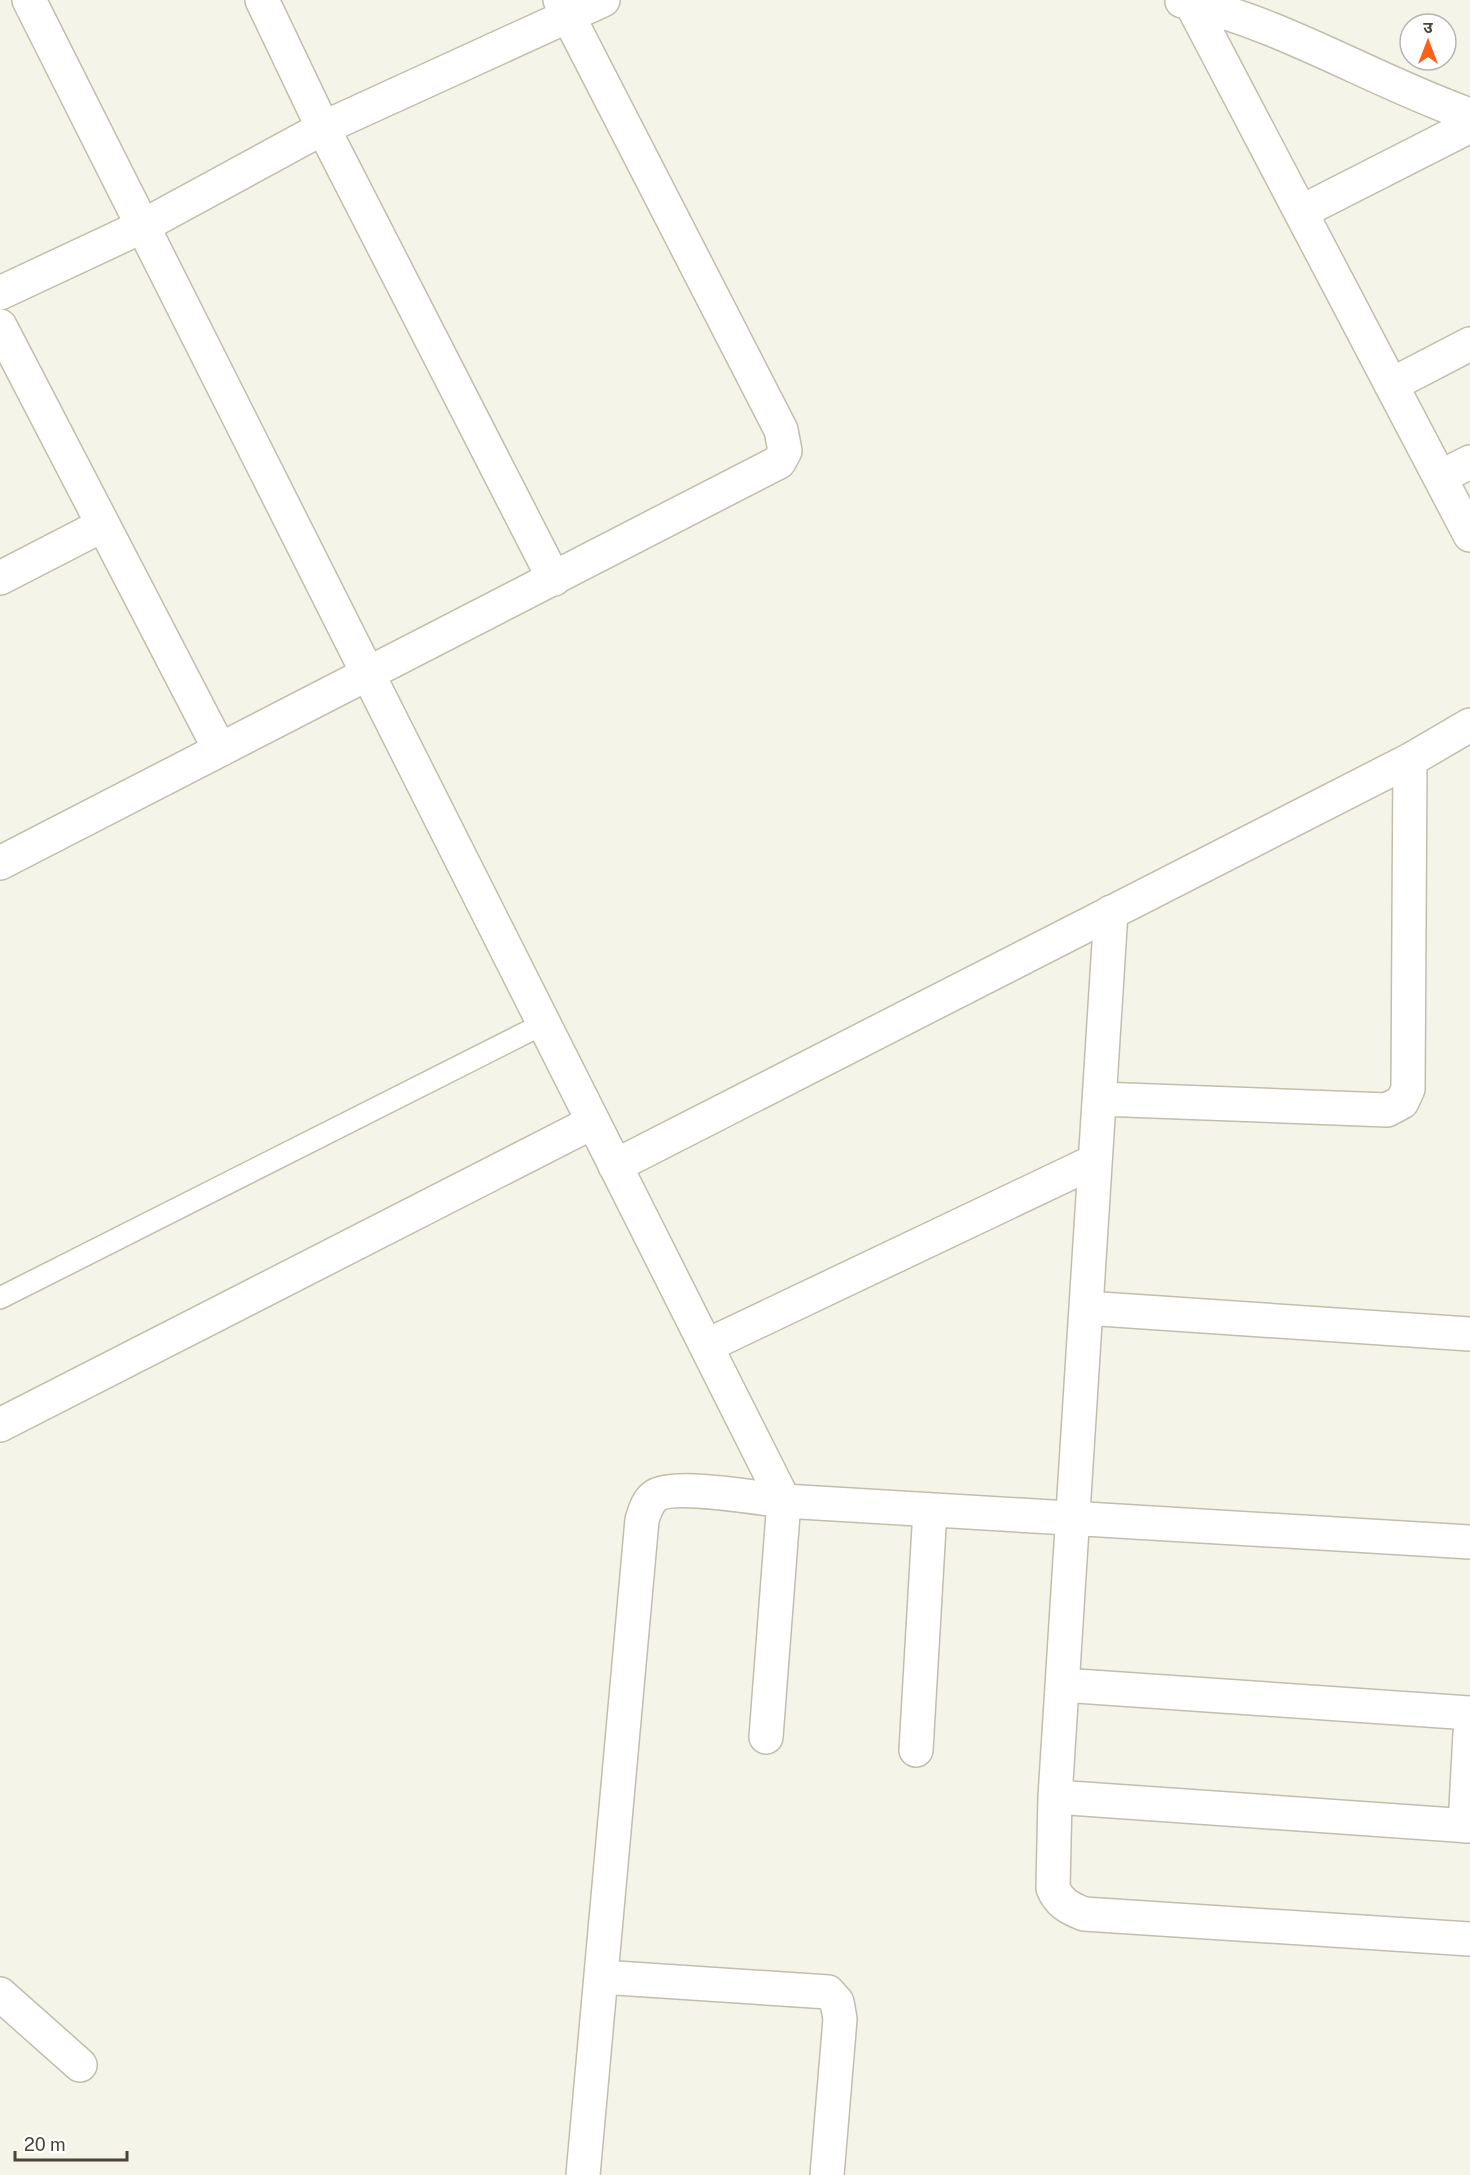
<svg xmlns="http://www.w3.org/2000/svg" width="1470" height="2175" font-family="'Public Sans','Noto Sans Devanagari',sans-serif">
	<rect width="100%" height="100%" fill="#f5f4e9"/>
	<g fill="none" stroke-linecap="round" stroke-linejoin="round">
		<defs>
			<path id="lane" d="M0,1298L543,1024"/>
			<path id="street" d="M29,0L784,1501L766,1737
				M262,0L323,128L554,579
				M1182,1C1283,23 1373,81 1470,115
				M1191,3L1470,535
				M1301,212L1470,126
				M0,293L141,227L323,128L603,0
				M0,326L220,750
				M1391,385L1470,344
				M1440,477L1470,462
				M0,578L103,525
				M0,863L779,462L785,451L781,430L560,0
				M1111,912L1055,1797L1053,1888C1059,1903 1069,1908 1084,1914L1470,1939
				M1100,1099L1387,1110L1402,1102L1408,1089L1410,760
				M615,1166L1410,760L1470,725
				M1086,1308L1470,1334
				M706,1346L1095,1161
				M0,1425L593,1122
				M1062,1685L1470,1713
				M916,1750L930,1510
				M1055,1797L1470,1826
				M1465,1826L1470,1733
				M601,1977L828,1992L837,2002L840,2019L827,2175
				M0,1994L80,2065
				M583,2175L642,1520C645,1511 647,1502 655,1496C674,1483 758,1498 784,1501L1470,1542"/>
		</defs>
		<use href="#lane" stroke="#c2beab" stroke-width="24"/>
		<use href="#street" stroke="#c2beab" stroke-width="36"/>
		<use href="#lane" stroke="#fff" stroke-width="21"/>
		<use href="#street" stroke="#fff" stroke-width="33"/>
	</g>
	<g transform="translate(1428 42)"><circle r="28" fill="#ffffff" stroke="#b7b5af" stroke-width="1.5"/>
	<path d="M0-4.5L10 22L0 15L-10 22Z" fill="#ff6017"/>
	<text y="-9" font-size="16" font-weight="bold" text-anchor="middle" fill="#4a4537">उ</text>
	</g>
	<path d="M15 2151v9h112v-9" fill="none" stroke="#4a4537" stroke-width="3"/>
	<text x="24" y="2151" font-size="18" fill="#4a4537" stroke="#ffffff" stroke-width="4.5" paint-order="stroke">20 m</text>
</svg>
